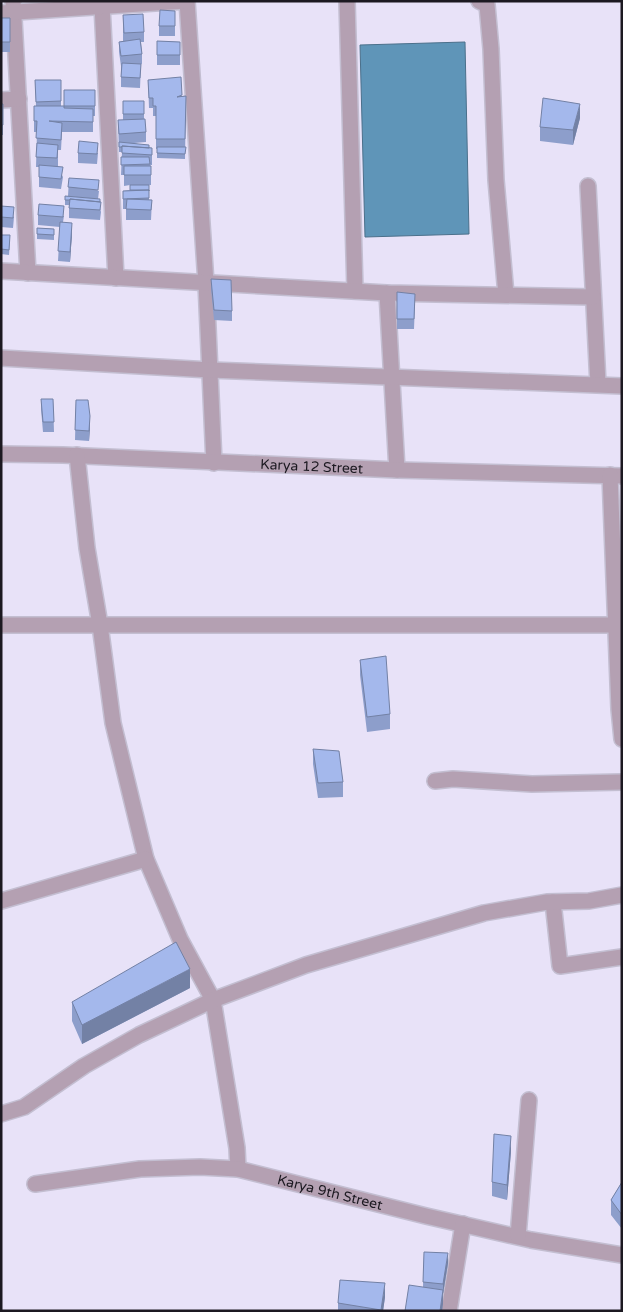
<svg xmlns="http://www.w3.org/2000/svg" width="623" height="1312" font-family="'Varela Round',sans-serif">
	<rect width="100%" height="100%" fill="#e8e2f8"/>
	<path fill="#5f95b8" stroke="#4b708b" d="M465,42L469,234L365,237L360,45Z"/>
	<g fill="none" stroke-linecap="round" stroke-linejoin="round">
		<defs>
			<g id="minor">
				<path d="M13,1L28,273"/>
				<path d="M187,1L206,283L214,463"/>
				<path d="M347,1L355,291"/>
				<path d="M479,1L487,5L491,49L496,180L506,295"/>
				<path d="M102,6L116,278"/>
				<path d="M1,13L186,1"/>
				<path d="M1,100L19,99"/>
				<path d="M588,186L598,384"/>
				<path d="M1,271L387,293L593,297"/>
				<path d="M387,293L397,470"/>
				<path d="M1,358L210,370L622,386"/>
				<path id="s1" d="M1,454L63,455L397,470L622,476"/>
				<path d="M77,455L87,548L100,625L113,723L146,859L180,939L213,1000L237,1148L238,1169"/>
				<path d="M610,475L619,709L622,739"/>
				<path d="M1,625H622"/>
				<path d="M435,781L453,779L532,784L622,782"/>
				<path d="M1,901L146,859"/>
				<path d="M553,902L560,966L622,957"/>
				<path d="M1,1114L24,1107L84,1066L139,1035L213,1000L306,965L484,913L547,902L589,901L622,895"/>
				<path id="s2" d="M35,1184L140,1169L200,1167L238,1169L426,1216L531,1240L622,1255"/>
				<path d="M518,1236L529,1100"/>
				<path d="M449,1311L463,1224"/>
			</g>
		</defs>
		<use href="#minor" stroke="#c3bed1" stroke-width="18"/>
		<use href="#minor" stroke="#b4a0b2" stroke-width="15"/>
	</g>
	<path fill="#8d9ecb" d="M175,11V36H159V26Z
		M123,15L144,32V42H141L142,54V64H141L140,88L121,87V66L119,52V42L123,41Z
		M1,18H10V52H1Z
		M157,41L180,42V65H157Z
		M35,80H61V106H64V90H95V116H93V132H62L61,150H58V167L63,177L61,189L39,187V167H36L37,132H34V106H36Z
		M148,80L182,96H186L185,159L157,158V149H156V116H153V108H149Z
		M123,101H144V119L146,132V142L134,143L152,148V165H150L151,166V185H144H149V200H152L151,220H126V209H123V191L130,190V185L124,186V175H121L122,152H119L118,120H123Z
		M1,104H3V135H1Z
		M580,118L573,145L540,141V127Z
		M78,153H98L97,164L78,163Z
		M69,178L99,191L98,199L101,212L100,220L69,218V205H65V196H68Z
		M1,206L14,217L13,228L1,227Z
		M38,215L64,216L63,222L72,233L70,262L58,261L60,227L38,225Z
		M37,228L54,229V240L37,239Z
		M1,235L10,240L9,255L1,254Z
		M211,279L232,311V321L214,320L211,289Z
		M397,292L415,304L414,329H397Z
		M41,399H53L54,432H43L41,409Z
		M76,400L90,426L89,441L75,440Z
		M360,660L390,714V729L367,732L360,675Z
		M313,749L343,782V797L318,798L313,764Z
		M190,988L82,1044L72,1021V1002Z
		M511,1151L507,1200L492,1196V1182Z
		M622,1182V1229L611,1215V1200Z
		M424,1252L448,1263L443,1294L442,1311H405L423,1287Z
		M385,1297L383,1311H338V1303Z"/>
	<path fill="#7381a5" d="M580,104V118L573,145V130Z
		M72,223V233L70,262V252Z
		M90,416V426L89,441V431Z
		M190,969V988L82,1044V1025Z
		M511,1136V1151L507,1200V1185Z
		M448,1253V1263L443,1294V1304L442,1311H440L443,1290V1284Z
		M385,1283V1297L383,1311H381Z"/>
	<path fill="#a4b8ec" stroke="#7381a5" d="M160,10L175,11V26H159Z
		M143,14L144,32L124,33L123,15Z
		M1,18H10V42H1Z
		M140,39L142,54L121,56L119,42Z
		M157,41L180,42V55H157Z
		M122,63L141,64L140,78L121,77Z
		M181,77L182,95L177,97L186,96L185,139H156V106H153V98H149L148,80Z
		M35,80H61V101L36,102Z
		M64,90H95V106H64Z
		M543,98L580,104L573,130L540,127Z
		M123,101H144V114H123Z
		M1,104H3V125H1Z
		M34,106H64V108L93,109V122L49,121L62,123L61,140L36,138L37,121H34Z
		M145,119L146,132L119,134L118,120Z
		M79,141L98,143L97,154L78,153Z
		M119,142L149,145V148L122,146V147H119Z
		M37,143L58,145L57,158L36,157Z
		M122,146L152,148V155L122,153Z
		M157,147H186L185,154L157,153Z
		M121,157H149L150,164L121,165Z
		M39,165L63,167L61,179L39,177Z
		M124,166H151V175H124Z
		M69,178L99,180L98,190L68,187Z
		M130,185H149V191V190H130Z
		M149,190V198L123,199V191Z
		M65,196L100,199V202L70,199V200H65Z
		M70,199L101,202L100,210L69,208Z
		M127,199L152,200L151,210L126,209Z
		M39,204L64,206L63,217L38,215Z
		M1,206L14,207L13,218L1,217Z
		M60,222L72,223L70,252L58,251Z
		M37,228L54,229V235L37,234Z
		M1,235H10L9,250L1,249Z
		M211,279L231,280L232,311L214,310Z
		M397,292L415,294L414,319H397Z
		M41,399H53L54,422H43Z
		M76,400H88L90,416L89,431L75,430Z
		M386,656L390,714L367,717L360,660Z
		M313,749L339,751L343,782L318,783Z
		M176,942L190,969L82,1025L72,1002Z
		M494,1134L511,1136L507,1185L492,1182Z
		M622,1182V1215L611,1200Z
		M424,1252L448,1253L443,1284L423,1282Z
		M340,1280L385,1283L381,1310L338,1303Z
		M409,1285L443,1290L440,1311H405Z"/>
	<g text-anchor="middle" dominant-baseline="central" stroke-width="4.5" stroke-linejoin="round" paint-order="stroke">
		<g font-size="14" fill="#1c1921" stroke="#f4f1fe">
			<text stroke="none"><textPath href="#s1" startOffset="311">Karya 12 Street</textPath></text>
			<text stroke="none"><textPath href="#s2" startOffset="299">Karya 9th Street</textPath></text>
		</g>
	</g>
	<rect width="623" height="1312" fill="none" stroke="#1c1921" stroke-width="5"/>
</svg>
